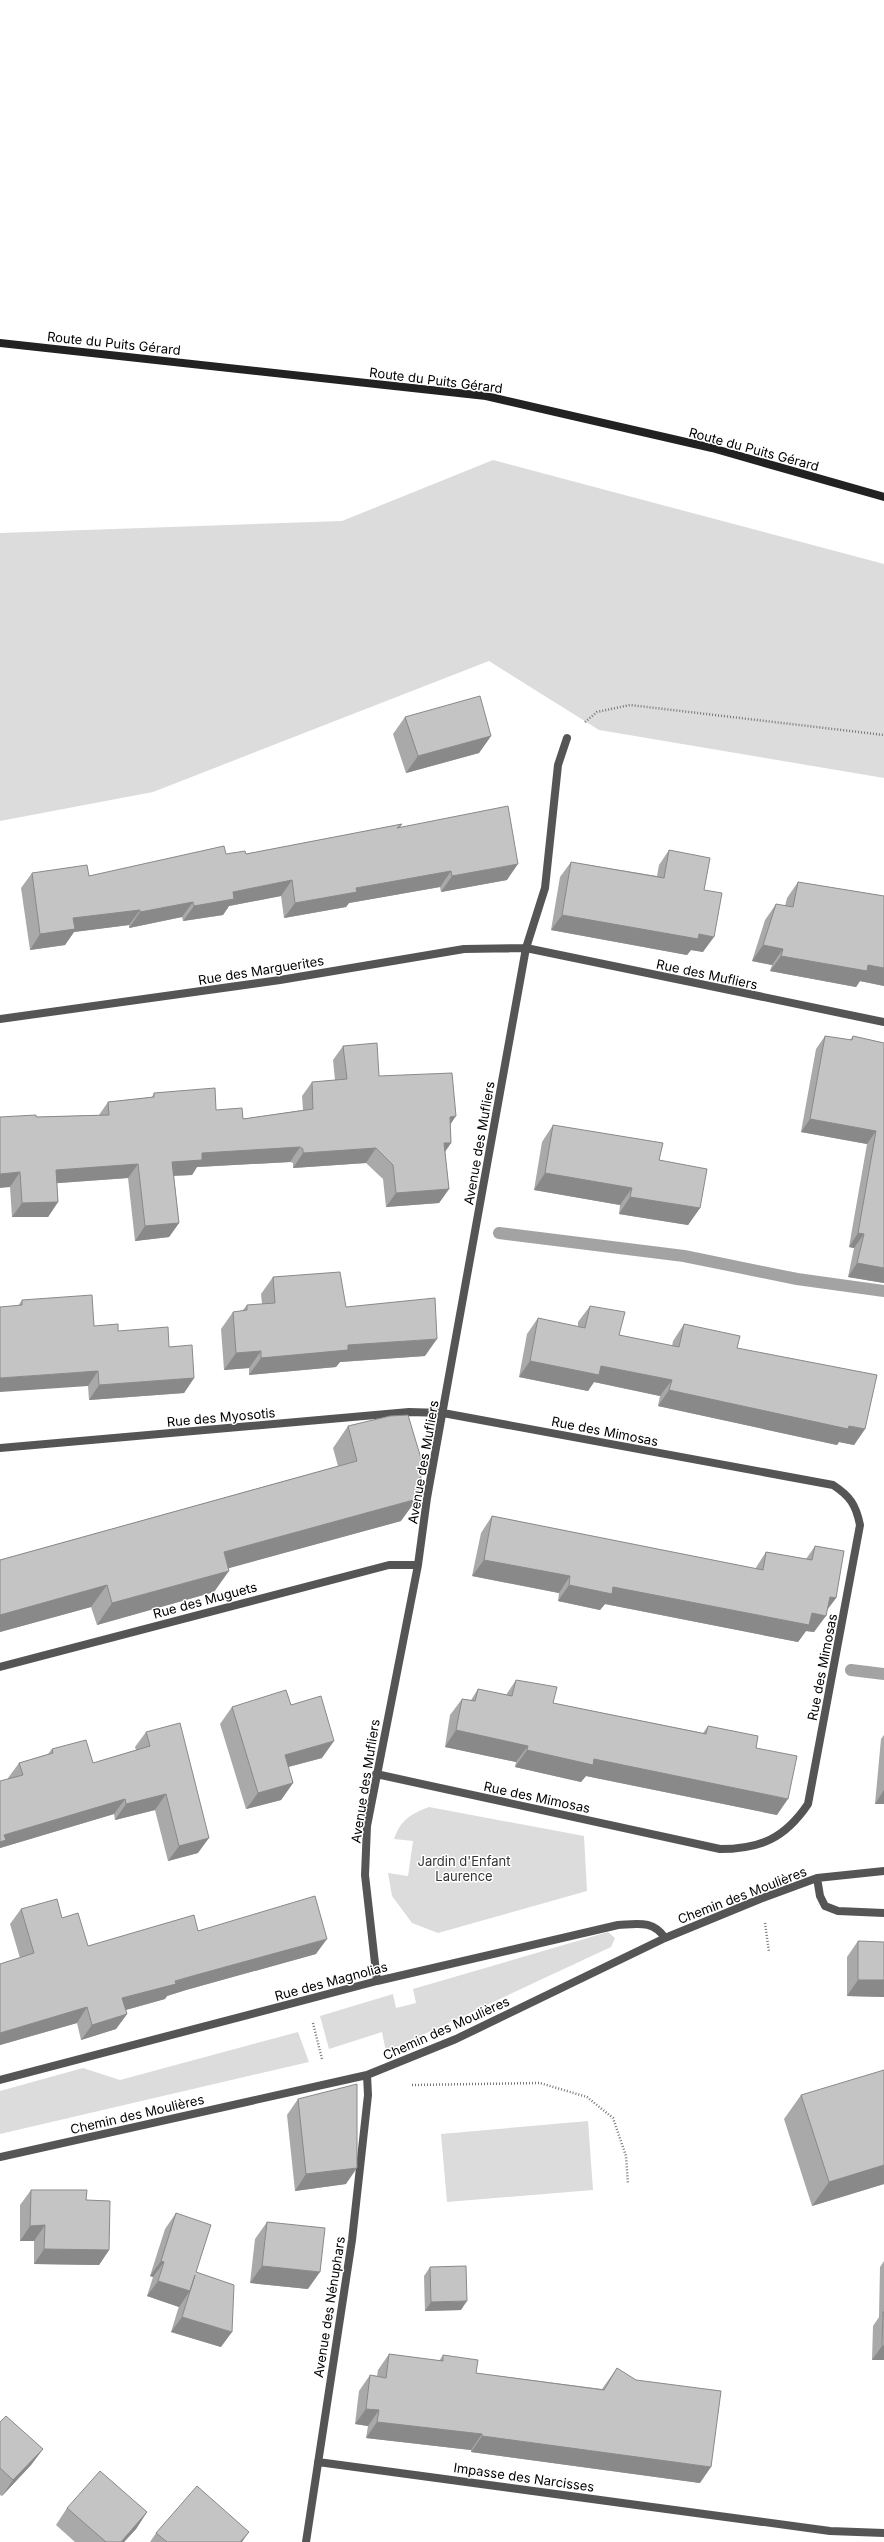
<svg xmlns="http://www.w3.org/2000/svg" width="884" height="2542" font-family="Inter,sans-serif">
	<rect width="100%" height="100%" fill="#fff"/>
	<path fill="#dcdcdc" d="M493,460L884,564V778L599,730L489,661L153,792L0,821V533L342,521Z
		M429,1807L584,1836L587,1891L438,1933L412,1923L392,1896L388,1873L408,1876L413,1841L394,1839C401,1819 411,1814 429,1807Z
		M608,1932L615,1938L611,1947L386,2052L382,2032L329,2049L320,2016L393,1994L396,2008L416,2003L413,1989Z
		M298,2032L309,2062L0,2134V2091L83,2068L120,2080Z
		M588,2121L593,2190L447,2202L441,2134Z"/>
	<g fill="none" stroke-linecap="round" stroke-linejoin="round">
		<path stroke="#a3a3a3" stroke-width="12" d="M499,1233L684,1256L797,1279L884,1291
			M851,1670L884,1674"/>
		<path stroke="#777" stroke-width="2.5" stroke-dasharray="1 2" stroke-linecap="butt" d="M585,722L597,712L630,705L884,735
			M765,1923L769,1952
			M313,2023L322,2059
			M412,2085L540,2083L587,2097L613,2118L626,2156L628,2184"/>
		<path stroke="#555" stroke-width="8" d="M526,948L545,888L558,765L567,738
			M0,1448L409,1412L443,1413"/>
		<path stroke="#555" stroke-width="8" d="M0,1019L280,980L464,949L526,948L884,1022
			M0,1667L389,1565H418
			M376,1774L720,1849C761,1849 785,1838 808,1804L860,1525C856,1505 850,1496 833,1485L443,1413
			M817,1878L820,1896L825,1906L838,1911L884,1913
			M377,1981L365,1875L367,1826L418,1565L427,1498L526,948
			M0,2080L377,1981L618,1925C638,1924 653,1920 665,1938
			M0,2157L367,2075L456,2039L665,1938L760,1899L817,1878L884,1871
			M318,2462L830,2531L884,2533
			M306,2542L352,2240L368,2095L367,2075"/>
		<path stroke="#222" stroke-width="8" d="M0,343L486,396L712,448L884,497"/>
	</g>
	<path fill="#a9a9a9" d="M405,717L491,736L479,753L406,773L393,734Z
		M402,824L400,828L507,880L441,892L440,887L349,903L346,907L284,918L281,896L229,906L223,915L183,921L182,917L129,928V925L74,932L65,945L30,950L21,888L32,873L89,876L226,854H246Z
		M669,850L704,890L703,952L691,950L687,955L551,930L560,877L571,862L657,876L659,865Z
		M798,882L884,896V986L860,981L856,987L770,971L772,965L752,961L765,920L776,904L785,906L787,898Z
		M825,1036L850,1040L853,1036L884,1043V1283L848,1277L854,1248L849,1247L867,1144L801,1132L816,1049Z
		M343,1046L379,1076L450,1124L451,1143L445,1152L449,1189L439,1203L386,1207L383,1179L366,1163L293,1168V1163L290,1162L197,1167L192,1175L174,1176L179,1223L169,1237L135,1241L128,1178L57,1183L58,1202L48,1217H12L10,1187L36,1117L99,1115L108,1102L152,1097L154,1093L216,1110L243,1119L303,1110L302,1096L312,1082L335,1080L333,1060Z
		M553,1125L659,1160L700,1208L688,1225L619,1214L620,1205L534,1190L542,1142Z
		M273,1277L346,1307L425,1356L340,1362L336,1367L249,1375V1368L224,1370L221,1329L233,1312L242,1311L247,1305L262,1304L261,1294Z
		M22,1300L94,1326L118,1331L169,1347L194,1378L184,1393L89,1400L88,1386L18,1306Z
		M590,1306L619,1335L672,1346L673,1341L684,1324L737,1348L865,1429L854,1445L839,1442L837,1445L658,1406L660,1396L594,1382L588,1391L519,1377L527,1334L538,1318L578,1327V1322Z
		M348,1426L401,1521L228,1568L214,1592L97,1625L91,1607L0,1632V1560L338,1466L333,1448Z
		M492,1516L755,1569L766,1552L806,1559L815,1546L836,1598L827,1610L814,1632L806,1631L798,1642L605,1604L600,1610L558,1601L559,1593L472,1576L481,1533Z
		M516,1680L553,1703L703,1733L708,1726L756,1748L777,1815L586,1776L581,1782L515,1767L516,1762L445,1747L450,1715L462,1699L471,1700L478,1689L506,1695Z
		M291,1705L322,1758L288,1767L293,1783L281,1800L246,1809L220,1724L232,1707Z
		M146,1732L198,1853L168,1861L155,1810L115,1820L114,1814L0,1848L8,1778L19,1763L48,1754L52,1749L93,1763L136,1750L135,1747Z
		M884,1735V1804H875L881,1739Z
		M21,1909L62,1918L88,1946L198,1931L316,1954L186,1990L167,1996L165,1999L126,2010L127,2014L116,2029L81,2040L77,2023L0,2045V1964L20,1958L10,1924Z
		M858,1941L884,1997L847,1996V1957Z
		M801,2095L884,2184L812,2206L784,2119Z
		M298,2099L346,2184L295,2191L287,2115Z
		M31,2190L109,2250L99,2265L34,2264V2241H20V2205Z
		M176,2213L196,2272L221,2347L171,2332L179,2306V2307L147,2296L153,2277L150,2276L165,2229Z
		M267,2222L308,2289L250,2283L255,2239Z
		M884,2261V2360H872L873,2326L879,2317L880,2267Z
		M430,2267L461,2310L425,2311L424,2276Z
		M389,2354L439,2361L443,2355L476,2373L602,2389L617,2368L700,2483L471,2452V2450L366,2438L368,2426L355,2424L359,2391L370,2375L377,2376L378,2370Z
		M0,2422L43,2449L31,2465L2,2496L0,2495Z
		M67,2508L147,2512L136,2529L124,2542H75L56,2525Z
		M156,2533L242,2542H150Z"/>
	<path fill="#898989" d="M491,736L479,753L406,773L418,756Z
		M518,864L507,880L441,892L452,876Z
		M451,871L440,887L349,903L346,907L284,918L295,903L356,888Z
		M292,880L281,896L229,906L223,915L183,921L194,906L233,892Z
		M193,902L182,917L129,928L140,912Z
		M140,910L129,925L74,932L65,945L30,950L40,934L73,918Z
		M562,915L699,934L714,937L703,952L691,950L687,955L551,930Z
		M763,945L783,949L772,965L752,961Z
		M781,956L868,965L884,968V986L860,981L856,987L770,971Z
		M456,1116L446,1131L450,1117Z
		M810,1119L876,1131L867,1144L801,1132Z
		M444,1143H451L441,1157Z
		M300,1147L290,1162L197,1167L192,1175L162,1176L172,1162L202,1153Z
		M376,1148L366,1163L293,1168L303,1153Z
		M138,1164L128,1178L46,1184L56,1170Z
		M20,1172L10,1187L0,1188V1174Z
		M545,1173L632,1188L620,1205L534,1190Z
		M449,1189L439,1203L386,1207L396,1193Z
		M630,1197L700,1208L688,1225L619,1214Z
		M58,1202L48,1217H12L22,1203Z
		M179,1223L169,1237L135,1241L145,1226Z
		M858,1233L864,1234L854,1248L849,1247Z
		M857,1263L884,1268V1283L848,1277Z
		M437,1339L425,1356L340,1362L336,1367L249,1375L261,1358L348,1345Z
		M261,1351L249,1368L224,1370L236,1353Z
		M530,1361L601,1366L672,1380L660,1396L594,1382L588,1391L519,1377Z
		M98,1371L88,1386L0,1392V1378Z
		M194,1378L184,1393L89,1400L99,1385Z
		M669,1390L849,1426L865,1429L854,1445L839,1442L837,1445L658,1406Z
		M417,1499L401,1521L208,1574L224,1552Z
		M484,1560L570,1576L559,1593L472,1576Z
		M229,1571L214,1592L97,1625L112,1603Z
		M107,1585L91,1607L0,1632V1615Z
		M569,1585L613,1587L812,1613L826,1616L814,1632L806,1631L798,1642L605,1604L600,1610L558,1601Z
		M830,1597L836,1598L824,1614Z
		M456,1730L528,1746L516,1762L445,1747Z
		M334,1741L322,1758L273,1771L285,1755Z
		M527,1750L594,1759L788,1799L777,1815L586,1776L581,1782L515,1767Z
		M293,1783L281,1800L246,1809L258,1793Z
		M884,1790V1804H875Z
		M166,1794L155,1810L115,1820L126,1804Z
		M125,1799L114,1814L0,1848V1841L4,1835Z
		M209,1838L198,1853L168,1861L179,1846Z
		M327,1939L316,1954L186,1990L167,1996L165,1999L111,2014L122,1998L196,1975Z
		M858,1980H884V1997L847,1996Z
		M87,2007L77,2023L0,2045V2033Z
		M127,2014L116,2029L81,2040L92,2025Z
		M884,2165V2184L812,2206L829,2182Z
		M357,2168L346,2184L295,2191L306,2174Z
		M45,2225L34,2241H20L30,2226Z
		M44,2249L109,2250L99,2265L34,2264Z
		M161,2261L164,2262L153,2277L150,2276Z
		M262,2266L320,2272L308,2289L250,2283Z
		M158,2281L190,2291L179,2307L147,2296Z
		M467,2301L461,2310L425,2311L431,2302Z
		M182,2317L232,2332L221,2347L171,2332Z
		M882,2346H884V2360H872Z
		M366,2409L379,2410L368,2426L355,2424Z
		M377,2422L482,2434L471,2450L366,2438Z
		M482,2436L711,2467L700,2483L471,2452Z
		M43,2449L31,2465L2,2496L13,2480Z
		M147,2512L136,2529L124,2542H121Z
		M249,2532L242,2542H240Z"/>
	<path fill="#c4c4c4" stroke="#898989" d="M480,696L491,736L418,756L405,717Z
		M508,806L518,864L452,876L451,871L356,888L357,892L295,903L292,880L233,892L234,899L194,906L193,902L140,912V910L73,918L75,929L40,934L32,873L87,865L89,876L224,846L226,854L245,851L246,854L402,824L397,828Z
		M669,850L710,858L704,890L722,893L714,937L699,934L698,939L562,915L571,862L664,878Z
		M798,882L884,896V968L868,965L867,971L781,956L783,949L763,945L776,904L793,907Z
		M825,1036L852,1040L853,1036L884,1043V1268L857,1263L864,1234L858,1233L876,1131L810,1119Z
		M377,1043L379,1076L452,1073L456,1116L450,1117L451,1143H444L449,1189L396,1193L393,1165L376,1148L303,1153V1149L300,1147L202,1153V1160L172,1162L179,1223L145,1226L138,1164L56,1170L58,1202L22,1203L20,1172L0,1174V1117L36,1115V1117L109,1115L108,1102L154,1097V1093L215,1088L216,1110L242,1108L243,1119L313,1109L312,1082L347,1079L343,1046Z
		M553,1125L663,1143L659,1160L707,1169L700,1208L630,1197L632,1188L545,1173Z
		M340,1272L346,1307L435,1298L437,1339L348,1345V1350L261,1358V1351L236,1353L233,1312L247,1310V1305L275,1303L273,1277Z
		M92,1295L94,1326L118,1324V1331L168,1327L169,1347L192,1345L194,1378L99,1385L98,1371L0,1378V1307L22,1305V1300Z
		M590,1306L625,1312L619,1335L679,1347L684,1324L740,1336L737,1348L877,1375L865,1429L849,1426L848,1429L669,1390L672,1380L601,1366L599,1375L530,1361L538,1318L585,1328Z
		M408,1415L423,1465L417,1499L224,1552L229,1571L112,1603L107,1585L0,1615V1560L357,1461L348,1426L390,1416Z
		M492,1516L763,1570L766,1552L812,1560L815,1546L844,1551L836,1598L830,1597L826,1616L812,1613L809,1625L613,1587L612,1594L569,1585L570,1576L484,1560Z
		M516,1680L557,1687L553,1703L706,1734L708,1726L758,1736L756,1748L797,1756L788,1799L594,1759L593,1765L527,1750L528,1746L456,1730L462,1699L475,1701L478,1689L512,1696Z
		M286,1690L291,1705L321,1696L334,1741L285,1755L293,1783L258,1793L232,1707Z
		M180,1723L209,1838L179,1846L166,1794L126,1804L125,1799L4,1835L6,1840L0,1842V1781L23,1775L19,1763L53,1753L52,1749L86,1740L93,1763L150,1746L146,1732Z
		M315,1896L327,1939L196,1975L175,1981L176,1984L122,1998L127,2014L92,2025L87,2007L0,2033V1964L34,1953L21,1909L57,1899L62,1918L78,1913L88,1946L194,1915L198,1931Z
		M858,1941L884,1942V1980H858Z
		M884,2070V2165L829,2182L801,2095Z
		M357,2084V2168L306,2174L298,2099Z
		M31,2190H87L86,2200L110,2201L109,2250L44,2249L45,2225L30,2226Z
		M176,2213L211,2225L196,2272L234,2285L232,2332L182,2317L195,2275L190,2291L158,2281L164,2262L161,2261Z
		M267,2222L325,2228L320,2272L262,2266Z
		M466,2266L467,2301L431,2302L430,2267Z
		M883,2312H884V2346H882Z
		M389,2354L443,2361V2355L478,2360L476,2373L604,2390L617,2368L636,2380L721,2391L711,2467L482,2436V2434L377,2422L379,2410L366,2409L370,2375L386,2378Z
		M6,2416L43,2449L13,2480L0,2468V2422Z
		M100,2471L147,2512L121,2542H106L67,2508Z
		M197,2486L249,2532L240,2542H167L156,2533Z"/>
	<g text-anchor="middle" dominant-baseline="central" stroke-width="3" stroke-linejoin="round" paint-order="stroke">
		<g font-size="13" fill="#000" stroke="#fff">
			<text transform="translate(114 343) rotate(6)">Route du Puits Gérard</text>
			<text transform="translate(436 380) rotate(7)">Route du Puits Gérard</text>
			<text transform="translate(754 449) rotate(15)">Route du Puits Gérard</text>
			<text transform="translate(261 970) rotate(-9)">Rue des Marguerites</text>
			<text transform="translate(707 974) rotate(12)">Rue des Mufliers</text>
			<text transform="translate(479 1143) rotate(-80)">Avenue des Mufliers</text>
			<text transform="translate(221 1417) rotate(-5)">Rue des Myosotis</text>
			<text transform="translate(605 1431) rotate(11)">Rue des Mimosas</text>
			<text transform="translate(423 1462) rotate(-80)">Avenue des Mufliers</text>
			<text transform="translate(205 1600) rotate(-15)">Rue des Muguets</text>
			<text transform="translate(822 1667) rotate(-79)">Rue des Mimosas</text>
			<text transform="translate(365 1781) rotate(-81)">Avenue des Mufliers</text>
			<text transform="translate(537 1797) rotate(12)">Rue des Mimosas</text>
			<text transform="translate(742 1895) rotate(-21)">Chemin des Moulières</text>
			<text transform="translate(331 1981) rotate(-15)">Rue des Magnolias</text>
			<text transform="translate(446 2028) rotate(-24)">Chemin des Moulières</text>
			<text transform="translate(137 2114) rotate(-13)">Chemin des Moulières</text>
			<text transform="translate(329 2307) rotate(-81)">Avenue des Nénuphars</text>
			<text transform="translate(524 2477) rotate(8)">Impasse des Narcisses</text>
		</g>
		<g font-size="13" fill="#333" stroke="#fff">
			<text x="464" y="1861">Jardin d'Enfant<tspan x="464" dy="15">Laurence</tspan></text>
		</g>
	</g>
</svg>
